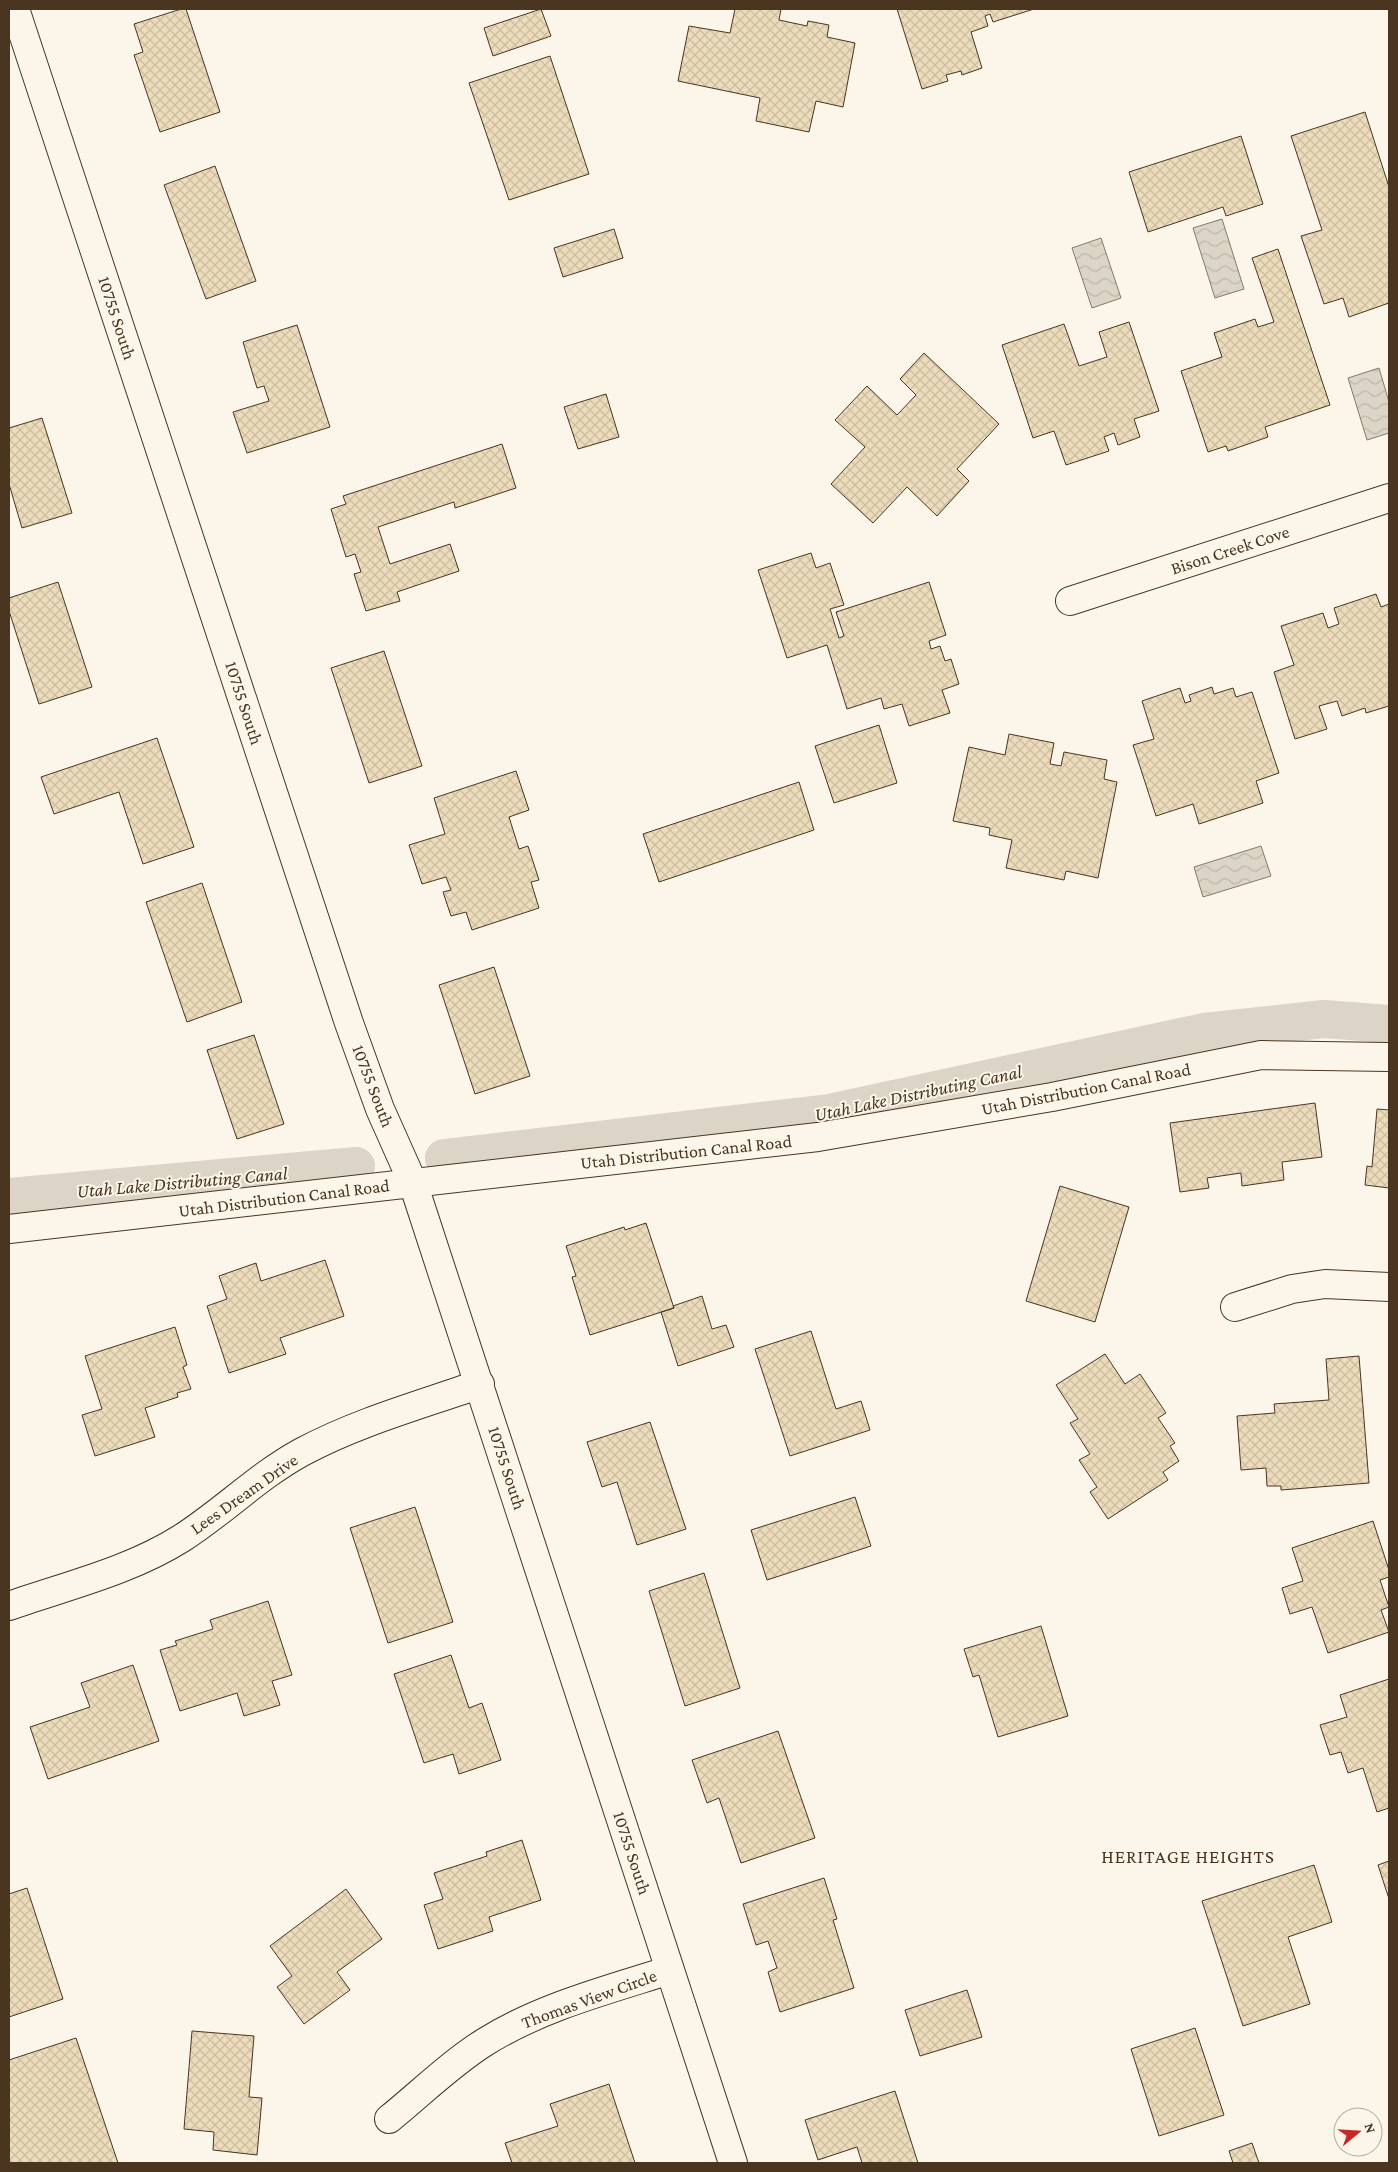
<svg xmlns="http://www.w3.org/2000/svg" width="1398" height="2172" font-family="'Crimson Pro',serif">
	<defs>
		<pattern id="water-waves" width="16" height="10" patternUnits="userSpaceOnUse" patternTransform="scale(1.25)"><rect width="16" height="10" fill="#dcd4c6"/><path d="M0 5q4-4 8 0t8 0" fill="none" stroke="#beb7aa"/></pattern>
		<pattern id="building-cross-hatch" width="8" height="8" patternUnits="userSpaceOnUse" patternTransform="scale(1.25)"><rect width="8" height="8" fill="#ecdcbc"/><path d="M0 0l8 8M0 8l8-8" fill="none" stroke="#ccbda1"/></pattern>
	</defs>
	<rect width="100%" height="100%" fill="#fbf6e9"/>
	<path fill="url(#water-waves)" stroke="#887966" d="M1222,219L1244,289L1215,298L1193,228Z
		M1101,238L1121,298L1092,308L1072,248Z
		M1379,368L1389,402V433L1367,440L1348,378Z
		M1261,846L1271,876L1203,897L1194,867Z"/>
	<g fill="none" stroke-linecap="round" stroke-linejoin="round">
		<path stroke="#dcd4c6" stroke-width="38" d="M444,1158L829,1113L1204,1032L1324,1019L1389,1024
			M9,1197L356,1166"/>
	</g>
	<path fill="url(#building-cross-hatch)" stroke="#4a3520" d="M181,9H186L220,112L160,132L134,55L143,52L134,24Z
		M541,9L551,36L493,56L484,28Z
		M735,9H781L779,20L807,26L808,21L829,25L827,37L855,43L843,107L816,101L809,132L756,121L760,98L678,81L689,26L730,33Z
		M897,9H1034L993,22L990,14L985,16L988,26L971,32L982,68L962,75L961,71L946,75L948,81L922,89Z
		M550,56L589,174L509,200L469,83Z
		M1365,112L1389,187V303L1349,317L1343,298L1324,304L1301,236L1322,230L1291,136Z
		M1241,136L1263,204L1226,216L1223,207L1148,232L1129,172Z
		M215,166L256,281L206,299L164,185Z
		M614,229L623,258L563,277L554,248Z
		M1278,249L1330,405L1265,427L1268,437L1228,451L1226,446L1208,452L1181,371L1222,357L1214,333L1255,319L1258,327L1274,322L1252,258Z
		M1129,322L1159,411L1134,419L1140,437L1118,445L1114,433L1104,437L1109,451L1066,465L1054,431L1033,438L1002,345L1064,324L1079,366L1107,357L1099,332Z
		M297,325L330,427L247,453L233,412L269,401L264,386L257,388L243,342Z
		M924,353L999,424L957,469L969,481L937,516L907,487L873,523L831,484L865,447L835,420L867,386L897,415L916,395L900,379Z
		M606,394L619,437L578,449L564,407Z
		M42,418L72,513L22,528L9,484V428Z
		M502,444L516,488L455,508L454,502L378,527L390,564L450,544L459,571L397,592L400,601L366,611L354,574L361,572L355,554L346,557L331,509L346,504L343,496Z
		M811,553L816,568L830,563L844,605L830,609L839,638L844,636L836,612L929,582L946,635L929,641L931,649L940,646L945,661L951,659L959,684L942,690L950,713L909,726L902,704L884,709L881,698L847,709L827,645L787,658L758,570Z
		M58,582L92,687L39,704L9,611V598Z
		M1376,594L1381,607L1389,604V706L1366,713L1365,708L1342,716L1337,701L1319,706L1327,729L1295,739L1274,672L1294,665L1281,626L1323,613L1328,628L1339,624L1334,608Z
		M384,651L422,766L369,783L331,668Z
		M1212,687L1214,694L1233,688L1236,697L1252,692L1279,773L1256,781L1263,803L1199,824L1193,804L1156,816L1133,745L1154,739L1142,701L1180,688L1185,703L1191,701L1189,695Z
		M879,725L897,783L834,803L815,746Z
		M1009,734L1054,743L1050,764L1061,766L1064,752L1107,760L1104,779L1117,782L1098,878L1066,871L1064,880L1006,868L1012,840L989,835L990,828L953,821L969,747L1005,755Z
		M157,738L194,847L143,864L119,792L54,814L41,777Z
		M516,771L529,810L509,817L519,849L528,846L539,880L531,882L539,908L472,930L466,912L451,916L443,892L451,890L446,877L422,884L409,845L445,834L434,798Z
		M799,782L814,830L659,882L643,834Z
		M202,883L242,1002L187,1022L146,902Z
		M494,967L530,1076L475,1094L439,985Z
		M254,1035L284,1124L237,1139L207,1050Z
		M1315,1103L1322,1157L1282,1162L1284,1180L1242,1186L1241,1173L1207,1178L1209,1188L1180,1192L1170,1123Z
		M1377,1109L1389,1110V1188L1365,1185L1367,1166L1372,1167Z
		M1060,1186L1129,1207L1095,1322L1026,1301Z
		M646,1223L674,1308L590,1335L572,1277L576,1276L566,1246L624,1227L625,1230Z
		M325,1260L344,1316L280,1338L286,1354L229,1373L207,1306L227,1299L219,1276L256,1263L261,1281Z
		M702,1296L712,1329L726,1325L734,1347L678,1366L661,1312L674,1308L673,1306Z
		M175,1327L187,1365L183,1367L191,1389L177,1393L178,1397L145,1408L155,1437L95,1456L82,1415L102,1409L85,1356Z
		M811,1331L836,1409L861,1401L870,1430L790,1456L755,1349Z
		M1105,1354L1125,1384L1140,1374L1166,1413L1158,1418L1175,1443L1170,1446L1179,1461L1163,1472L1168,1480L1108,1519L1090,1492L1097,1487L1079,1460L1090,1454L1070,1423L1078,1419L1056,1385Z
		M1359,1356L1369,1483L1281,1490V1486H1267L1266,1468L1241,1470L1237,1416L1275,1413L1274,1404L1329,1400L1326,1359Z
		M650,1422L686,1529L637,1545L617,1482L602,1487L587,1442Z
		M855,1497L871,1546L767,1580L751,1530Z
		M415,1507L453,1622L388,1643L350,1528Z
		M1373,1521L1389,1570V1577L1380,1580L1389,1607L1381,1610L1389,1632L1328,1653L1312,1607L1290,1614L1282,1588L1303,1581L1292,1548Z
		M704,1573L740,1688L685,1706L649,1591Z
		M268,1601L292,1675L272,1681L280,1705L244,1716L237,1693L180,1711L160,1650L177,1645L175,1641L213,1629L210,1620Z
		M1041,1626L1068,1716L998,1737L979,1675L973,1677L964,1649Z
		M451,1655L469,1708L482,1703L501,1760L459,1774L453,1754L424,1763L394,1674Z
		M133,1665L159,1741L48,1779L30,1727L90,1707L81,1683Z
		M1389,1679V1808L1377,1812L1363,1768L1348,1773L1341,1752L1330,1755L1320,1725L1347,1717L1340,1695Z
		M778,1731L815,1838L741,1863L719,1798L707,1803L692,1760Z
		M522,1840L541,1900L489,1917L493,1931L438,1949L424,1905L443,1899L434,1873L487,1856L486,1852Z
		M1389,1861V1899L1378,1865Z
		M1314,1865L1332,1922L1288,1937L1310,2004L1243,2026L1202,1901Z
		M824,1878L837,1919L833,1920L854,1988L780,2012L768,1972L777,1968L768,1941L756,1945L743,1904Z
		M27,1888L63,1999L9,2017V1894Z
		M346,1889L382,1939L337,1972L350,1990L304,2024L277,1987L292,1976L270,1946Z
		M967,1990L982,2037L920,2056L905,2010Z
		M1195,2028L1224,2115L1159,2136L1131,2049Z
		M192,2031L254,2036L249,2097L262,2098L257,2155L213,2150L214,2132L184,2129Z
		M76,2038L118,2163H9V2060Z
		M609,2084L635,2163H512L505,2143L558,2126L550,2104Z
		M895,2091L918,2163H862L857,2147L818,2160L805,2120Z
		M1252,2143L1259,2163H1233L1229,2151Z"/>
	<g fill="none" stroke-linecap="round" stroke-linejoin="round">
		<defs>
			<path id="minor" d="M15,9L349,1023L380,1109L413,1183L733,2163
				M1070,601L1389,498
				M9,1229L818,1137L1052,1097L1261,1055L1389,1057
				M1235,1307L1292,1289L1325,1284L1389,1287
				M9,1606C66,1586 130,1571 182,1538C224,1511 258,1476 302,1452C358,1422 420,1405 480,1384
				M389,2119C420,2094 450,2064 485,2042C541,2007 607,1990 670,1970"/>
		</defs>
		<use href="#minor" stroke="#4a3520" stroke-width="30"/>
		<use href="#minor" stroke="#fbf6e9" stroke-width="28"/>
	</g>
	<g text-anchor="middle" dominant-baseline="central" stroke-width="4" stroke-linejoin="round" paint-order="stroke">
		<g font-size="18" fill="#4a3520" stroke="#fbf6e9">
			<text transform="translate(117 318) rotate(72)">10755 South</text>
			<text transform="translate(1230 550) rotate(-18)">Bison Creek Cove</text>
			<text transform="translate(244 703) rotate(72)">10755 South</text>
			<text transform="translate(373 1086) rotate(69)">10755 South</text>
			<text transform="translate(1086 1089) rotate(-11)">Utah Distribution Canal Road</text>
			<text transform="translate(686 1152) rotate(-6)">Utah Distribution Canal Road</text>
			<text transform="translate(284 1198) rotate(-7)">Utah Distribution Canal Road</text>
			<text transform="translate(507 1468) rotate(72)">10755 South</text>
			<text transform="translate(244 1494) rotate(-35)">Lees Dream Drive</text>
			<text transform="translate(632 1853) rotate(72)">10755 South</text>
			<text transform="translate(589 1999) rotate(-20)">Thomas View Circle</text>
		</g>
		<g font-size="19" font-style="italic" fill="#4a3520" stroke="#fbf6e9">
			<text transform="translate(918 1093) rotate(-12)">Utah Lake Distributing Canal</text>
			<text transform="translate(182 1182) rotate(-5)">Utah Lake Distributing Canal</text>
		</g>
		<g font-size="19" letter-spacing="1" fill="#4a3520" stroke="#fbf6e9">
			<text x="1188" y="1856">HERITAGE HEIGHTS</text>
		</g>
	</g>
	<rect width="1398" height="2172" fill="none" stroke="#4a3520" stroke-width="20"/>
	<g transform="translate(1358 2132) rotate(72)"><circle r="24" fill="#fbf6e9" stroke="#b4a999"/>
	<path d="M0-4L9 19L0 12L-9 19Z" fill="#c62828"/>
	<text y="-8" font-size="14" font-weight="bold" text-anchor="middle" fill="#4a3520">N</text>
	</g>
</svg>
